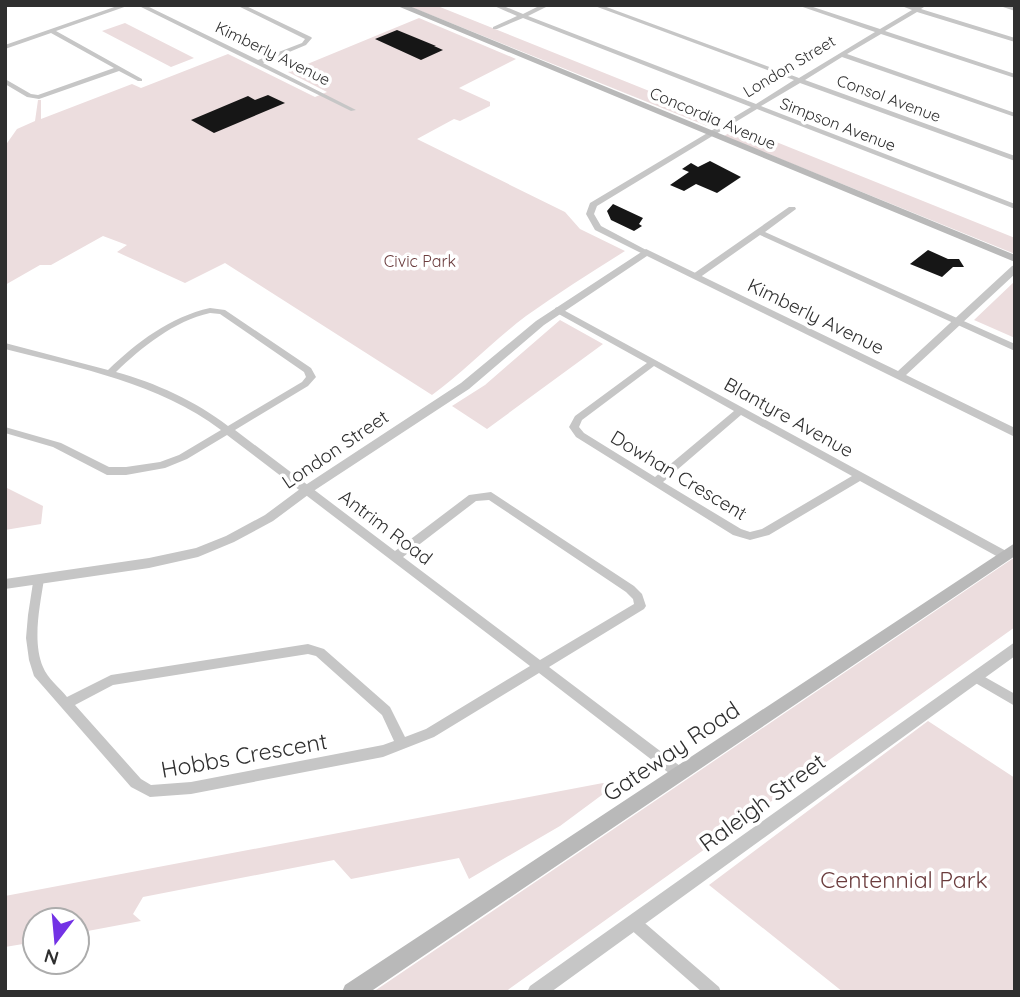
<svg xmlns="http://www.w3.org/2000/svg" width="1020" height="997" font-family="Quicksand,sans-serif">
	<rect width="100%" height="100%" fill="#fff"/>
	<path fill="#ecddde" d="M406,5H435L719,119L707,126Z
		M419,18L516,59L459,88L490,102V106L460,121L454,119L417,139L565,212L580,229L625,251C592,272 558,293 526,316C493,341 465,371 432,395L225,263L185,283L117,252L127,245L103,236L51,265H40L5,285V146L17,129L35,121L38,100H41V119L132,84L141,88L228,54L315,97L327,92L288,72Z
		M125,23L194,58L171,67L102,31Z
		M739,127L1015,238V254L724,136Z
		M1015,281V338L974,320Z
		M560,320L603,344L487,429L452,406L485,385Z
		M5,487L43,506L41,524L5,530Z
		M1015,557V627L505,992H373Z
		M928,721L1015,778V992H843L709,885Z
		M603,783L614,786L560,826L469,879L459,858L351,879L334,860L143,897L133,914L141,921L77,933V920H35V942L5,947V896Z"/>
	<path fill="#161616" d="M397,30L436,46H434L443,50L421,60L375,39Z
		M268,95L285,103L214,133L191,120L248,96L255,100Z
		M710,161L741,177L717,193L696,184L684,191L670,185L689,172L682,169L691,163L698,167Z
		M613,204L643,218L639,224L642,226L634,231L611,220L607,211Z
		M928,250L948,259H959L964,267H953L942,277L910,264Z"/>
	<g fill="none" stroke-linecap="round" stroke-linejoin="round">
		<path fill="#c6c6c6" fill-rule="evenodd" d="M120,5H130L56,31L142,79V81H138L119,71L39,99L27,97L5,84V79L31,94L38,95L114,68L51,33L5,49V45Z
			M137,5H145L258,60L302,43L305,39L236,5H244L311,37L312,38L306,45L263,63L356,110L351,111Z
			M492,5H501L523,14L541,5H550L528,16L756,104L794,80L592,5H601L799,78L875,32L797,5H807L880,29L912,10L899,5L916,7L919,5H927L921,9L1015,38V42L917,12L885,31L1015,74V78L881,34L847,54L1015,113V117L842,57L805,80L1015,156V161L800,83L761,106L1015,204V209L757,109L597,206L594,214L601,226L650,252L646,254H643L595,230L586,214L590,203L751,107L523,18L497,29H493V27L517,16Z
			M999,5L1015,7V11L1000,6Z
			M789,207H795L796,209L765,232L1015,344V351L760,235L699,278H693V274Z
			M558,307L1008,552L1010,555L1008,558H1000L860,481L769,535L750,540L733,535L576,437L569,427L575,416L647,363L555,312V308ZM654,366L734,411L655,477L584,433L579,427L582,420ZM741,415L852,476L762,529L750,532L741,529L663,482Z
			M210,308L225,310L311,368L316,377L308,386L235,430L395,551L469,495L491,492L634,586L642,594L646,606L644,609L549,667L684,769L686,773L684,777L679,779L674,777L539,673L434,737L383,757L191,794L150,797L131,787L34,676L29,660L26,638L28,615L34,576H42L44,579C40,606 32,641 43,667C47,678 60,688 67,697L111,675L308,644L324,649L390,707L405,737L426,729L530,666L227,435L187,459L165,468L126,475H107L53,447L5,433V427L61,443L109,467H126L160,462L179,455L221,430C159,383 79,368 5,349V343L108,370C137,342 170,317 210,308ZM210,313L220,314L304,372L306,377L302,382L228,426C197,402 154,382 116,372C142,347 174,321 210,313ZM489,500L626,592L633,599L634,604L540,660L403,557L476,501ZM308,654L316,656L382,715L394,741L383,745L191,782L151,785L141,779L75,705L113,685Z
			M976,672L1015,694V706L972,681L970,677L972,673Z
			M634,916L639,918L719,987L721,992H702L629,928L627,923L629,918Z"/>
		<path fill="#c6c6c6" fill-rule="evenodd" d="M646,249L898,371L1012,266L1015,265V274L906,375L1015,428V437L647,256L544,325L469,389L312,492L273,521L234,542L198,557L149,568L5,589V579L149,558L196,548L226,536L265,515L304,486L461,383L536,321Z
			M1015,642V656L551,992H527L530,986Z"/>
		<path fill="#b9b9b9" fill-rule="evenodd" d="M395,5H407L1015,255V262Z
			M1015,543V556L370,992H342L345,985Z"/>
	</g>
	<g text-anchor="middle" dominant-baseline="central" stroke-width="7" stroke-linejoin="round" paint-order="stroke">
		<g font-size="16" fill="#2f2f2f" stroke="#fff">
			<text transform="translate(273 53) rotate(26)">Kimberly Avenue</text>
			<text transform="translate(789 66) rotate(-31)">London Street</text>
			<text transform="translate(889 98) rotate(20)">Consol Avenue</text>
			<text transform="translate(713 118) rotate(23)">Concordia Avenue</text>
			<text transform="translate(838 124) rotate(21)">Simpson Avenue</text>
		</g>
		<g font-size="16" fill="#6b3c3d" stroke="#fff">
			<text x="420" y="261">Civic Park</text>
		</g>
		<g font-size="19" fill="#2f2f2f" stroke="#fff">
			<text transform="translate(816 316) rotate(26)">Kimberly Avenue</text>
			<text transform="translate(789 417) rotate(29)">Blantyre Avenue</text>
			<text transform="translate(335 449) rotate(-34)">London Street</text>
			<text transform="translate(679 475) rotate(31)">Dowhan Crescent</text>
			<text transform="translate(386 527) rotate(37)">Antrim Road</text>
		</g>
		<g font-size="23" fill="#2f2f2f" stroke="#fff">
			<text transform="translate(671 751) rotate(-34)">Gateway Road</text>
			<text transform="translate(244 755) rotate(-10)">Hobbs Crescent</text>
			<text transform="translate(762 802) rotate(-36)">Raleigh Street</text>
		</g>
		<g font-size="23" fill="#6b3c3d" stroke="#fff">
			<text x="904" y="879">Centennial Park</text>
		</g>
	</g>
	<rect width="1020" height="997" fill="none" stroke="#2f2f2f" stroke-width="14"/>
	<g transform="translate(56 941) rotate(196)"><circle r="33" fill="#ffffff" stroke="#acacac" stroke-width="2"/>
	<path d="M0-5L12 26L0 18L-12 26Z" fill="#7332e5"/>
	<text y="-10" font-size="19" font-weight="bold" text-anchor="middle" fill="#2f2f2f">N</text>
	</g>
</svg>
